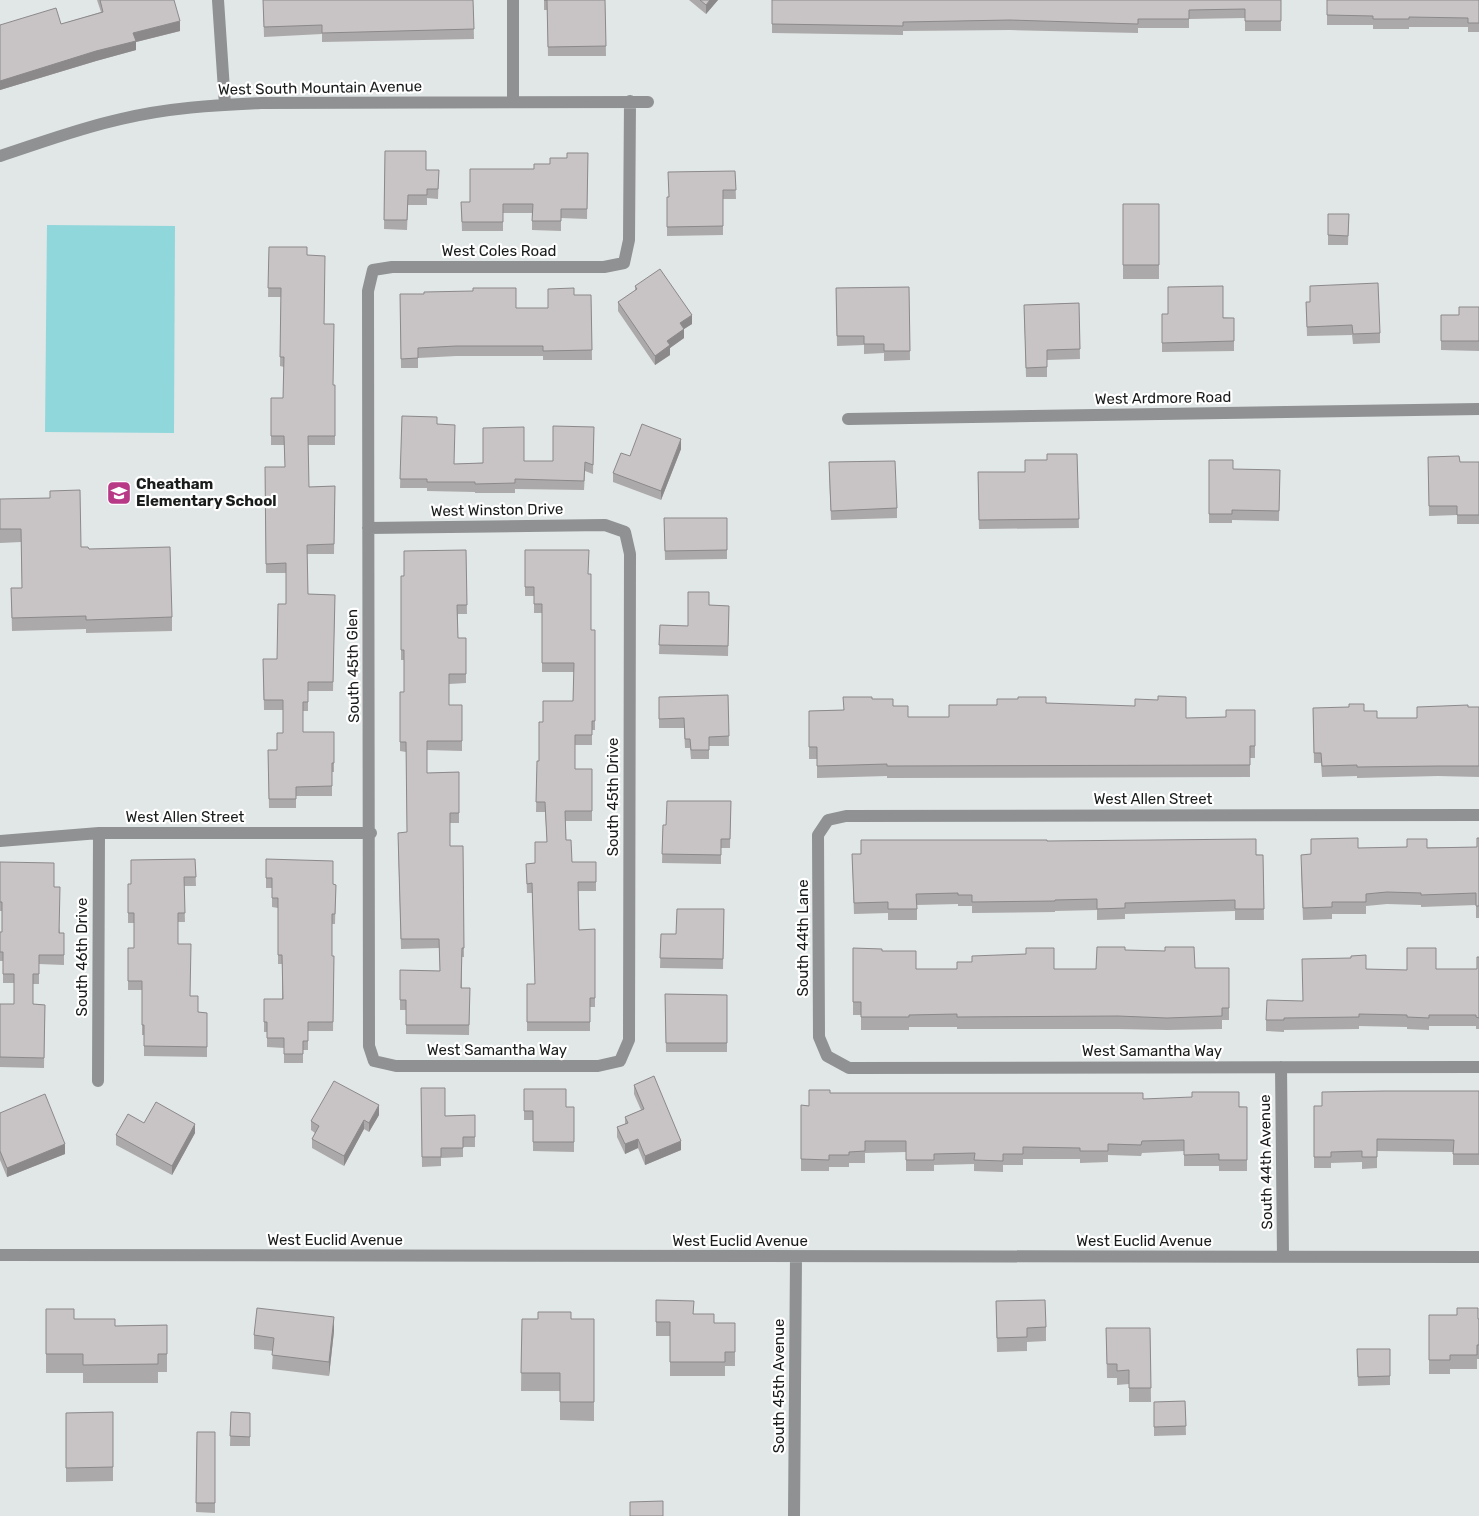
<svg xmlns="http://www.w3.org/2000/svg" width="1479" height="1516" font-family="Rubik,sans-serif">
	<rect width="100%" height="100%" fill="#e1e6e6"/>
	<path fill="#90d7db" d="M47,225L175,226L174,433L45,432Z"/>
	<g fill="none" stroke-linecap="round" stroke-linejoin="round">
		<path stroke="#8f9192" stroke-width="12" d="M218,0L225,105
			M513,0V102
			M0,156C40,143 80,128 121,119C167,108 214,105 261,103L648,102
			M848,419L1479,409
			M368,528L605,525L625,532L630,554L629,1040L620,1061L598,1066H396L374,1061L369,1046C371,794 368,542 368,291L373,270L392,267H604L624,263L629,240L630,101
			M1479,815L846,816L828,820L818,835L819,1037L827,1056L849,1068L1479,1067
			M0,841L99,833H371
			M1281,1067L1283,1257
			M98,1081L99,833
			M0,1255L1479,1257
			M794,1516L796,1257"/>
	</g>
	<path fill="#aca9aa" d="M97,0H174L180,31L136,42V50L96,61L0,90V95V25L61,24L101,12Z
		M263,0H473L474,39L322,42V34L264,37Z
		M544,0H605L606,56H548L547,10H544Z
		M689,0H718L706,14Z
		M772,0H1281V31H1245V18L1189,19V28H1138V33L1010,30L903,31V35L772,33Z
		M1327,0H1479V32H1468V27H1409V29H1373V25H1327Z
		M385,151L426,170H439L438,199L427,198V205H408L407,230L384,229Z
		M588,153L587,219L561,218V231L532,230V213H503V231H462L461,202H470L534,169L567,158Z
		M735,171L736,199H723V235L667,236V197H668Z
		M1123,204H1159V279H1123Z
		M1328,214H1349L1348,245H1328Z
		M269,247L307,255L324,324L333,385H335V445H308L309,487L335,486L334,554H307L308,594L335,595L333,691H308V711H303V732H334V772H332V796H296V808H269L268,750H277L283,733V710H264L263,659H277L286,604V573H266L265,467H285L284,445H271V398H283L284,367L280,366L281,297H268Z
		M635,286L692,324L684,329V338L670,348V355L655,365L618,311V302L635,291Z
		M909,287L910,360L884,361V353L864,354V345L837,346L836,288Z
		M400,294L516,308H548L574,295H591L592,360H543V356H456L418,358V368H401Z
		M1306,302L1380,333V343L1353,344L1352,335L1307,336Z
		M1079,303L1080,359L1047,360V377H1026L1024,305Z
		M1479,307V351L1441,350V315H1459Z
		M1162,314L1234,318V351L1162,352Z
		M402,416L437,424L454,464L524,461H553L594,427L593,474L585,471L584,490L515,489V493H475V492L427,491V488H400Z
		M681,449L661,500L613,482V473L630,456Z
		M1077,454L1079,528L979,529L978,472H1025L1047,460Z
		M1428,457L1460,462H1479V524H1457V515L1429,516Z
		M1209,460L1233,469L1280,470L1279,521L1232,520V523H1209Z
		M829,472L897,508V518L831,520Z
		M0,499L81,547L89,549L172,617V631L86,633V629L12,631L11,588H22L21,542L0,543Z
		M664,518H727V559L665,560Z
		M466,550L467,614H458V638H466V683L449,684V705H462V751L427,750V773L459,772V823H450V846H463L464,957H462V988H470L469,1035L406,1034V1010H400V970L440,971L439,948L401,949L398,842L407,832L406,752L400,751V692H404V660H401V631L404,576Z
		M525,550L588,574L591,630H595V730H592V745H575V769H592V821H565L566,840L572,862H596V891H578L579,930L595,929V1007H590V1031H527V984H535L532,893H527L526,864L535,863L547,842L545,812H536L537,761H539L543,722L573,701L574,672H542V613H534V596H525Z
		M709,605L729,606L728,656L659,654L660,625L688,626Z
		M728,695L729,746H709V759H691L690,748H685L684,728H659V697Z
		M872,699L893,706L908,717H949L997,705L1046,703L1186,718L1226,717L1255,710V758H1250V777L887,778V776L817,778V759H809V711L843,710Z
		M1468,707H1479V777L1438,776L1357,778V776L1322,777L1321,763H1314L1313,708L1364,711L1377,718H1417Z
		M731,801L730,848H721V864L662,863L663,825H666Z
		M1479,838V918H1476V905L1421,907V905L1387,904L1366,906V914H1332V919L1303,920L1301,867L1311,854V839L1358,848L1477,847Z
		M861,840L1047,841L1263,855L1264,920H1235V911L1125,914V919L1097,920V910L1055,911V912L972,913V906H958V904L917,905V920H888V913L854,914L852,854H861Z
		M195,859L196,886H184L185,922H178V944L190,996L198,1012L207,1013V1057L144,1056V1035H142V990H128V948H134V923H128V884H131Z
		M266,859L333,884L336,885L335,924H332V956H334L333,1031H308V1050H303V1063H284V1048L267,1047V1032H264V999H282V964H278V908L272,907V888H266Z
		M0,862L54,887L60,933H64V965L39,964V984H33V1004L45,1005L44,1068L0,1067V1004H14V983H3V961H0V932H2V911H0Z
		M724,909L723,969L660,968L661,934H676Z
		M853,948L882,951L916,969H1096L1125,950L1195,968H1229V1020H1222V1029L1167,1030L1118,1029H957V1027H909V1030H861V1015H853Z
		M1479,957V1029H1476V1026H1429V1030L1407,1029V1027L1359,1026V1029L1284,1030V1032L1266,1031V1020L1366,969L1407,970L1477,969Z
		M665,994L727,995V1052H666Z
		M634,1085L681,1150L645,1165L638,1148L625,1154L617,1137V1127L625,1124V1117L641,1110L634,1094Z
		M421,1088L445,1116L475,1115V1147H463V1157L441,1158V1166L422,1167Z
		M524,1089L566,1107H574V1152L533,1151V1120H524Z
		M1479,1091V1165H1453V1152L1377,1151V1168L1362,1169V1162L1331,1163V1168H1314V1106H1322Z
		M830,1093L1143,1099L1247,1107V1171H1219V1166H1184V1151L1142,1153L1141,1156L1108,1155V1162L1080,1163V1159H1023V1165H1003V1172L974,1171V1164L934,1165V1171H906V1152L865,1153V1163H849V1167H829V1171H801V1105L809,1106Z
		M0,1113L65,1154L7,1177L0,1160Z
		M379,1115L369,1132L364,1129L344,1166L312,1148V1139L315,1133L311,1130V1121Z
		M144,1123L195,1133L172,1175L116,1145V1135Z
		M656,1300L714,1323H735V1366H725V1376H670V1336H656Z
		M996,1301L1046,1327V1341L1027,1342V1351L997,1352Z
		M46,1309L74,1319L115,1326L167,1325V1372H158V1383H83V1373H46Z
		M1429,1315L1479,1319V1359H1477V1369H1450V1374H1429Z
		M522,1319H594V1421L560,1420V1391H521Z
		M1106,1328H1150L1151,1402H1129V1384L1117,1385V1378H1107Z
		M334,1331L329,1376L272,1369L273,1351L254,1349V1335Z
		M1390,1349V1385L1358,1386L1357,1359Z
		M1185,1401L1186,1435L1154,1436V1402Z
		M113,1412V1481L66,1482V1413Z
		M231,1412L250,1413V1446H230Z
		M197,1432H215V1513L196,1512Z"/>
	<path fill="#8c898b" d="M710,0H718L706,14V5Z
		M180,21V31L136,42V50L96,61L0,90V95V81L133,33Z
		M692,315V324L684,329V338L670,348V355L655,365V356L680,323Z
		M681,439V449L661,500V491Z
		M379,1105V1115L369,1132V1123Z
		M364,1120V1129L344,1166V1156Z
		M195,1124V1133L172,1175V1166Z
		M638,1139V1148L625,1154V1144Z
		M681,1141V1150L645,1165V1156Z
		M65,1144V1154L7,1177V1168Z
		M334,1317V1331L329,1376V1362Z"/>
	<path fill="#c8c4c6" stroke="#8c898b" d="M100,0H174L180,21L133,33L136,41L96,51L0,81V25L56,8L61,24L103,12Z
		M263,0H473L474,29L322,33V25L264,27Z
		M544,0H605L606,46L548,47L547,0Z
		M700,0H710L706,5Z
		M772,0H1281V21H1245V9L1189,10V19H1138V24L1010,20L903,22V26L772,24Z
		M1327,0H1479V23H1468V18L1409,17V19H1373V16L1327,15Z
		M385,151H426V170H439L438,189H427V195H408L407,220H384Z
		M567,153H588L587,209H561V221H532L533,204H503V222H462L461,202H470V169H534V164H550V158H567Z
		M735,171L736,190H723V226L667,227V197H669L668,172Z
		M1123,204H1159V265H1123Z
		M1328,214H1349L1348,236L1328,235Z
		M269,247H307V255L325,256L324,324H334L333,385H335V436H308L309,487L335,486L334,544L307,545L308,594L335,595L333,682H308V702H303V732H334V763H332V786L296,787V799H269L268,750H277V733H283V700H264L263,659H277L278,604H286V563L266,564L265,467H285L284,436H271V398H283L284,357H280L281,288H268Z
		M660,269L692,315L680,323L684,329L667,341L670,345L655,356L618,302L637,289L635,286Z
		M1378,283L1380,333L1353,334L1352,325L1307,327L1306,302H1310V286Z
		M1223,286V318H1234V341L1162,343V314H1168V287Z
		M909,287L910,351H884V344H864V336H837L836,288Z
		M473,288H516V308H548V289L574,288V295H591L592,350L543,351V346H456L418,348V358L401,359L400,294H424V292L473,291Z
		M1079,303L1080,349L1047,350V367L1026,368L1024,305Z
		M1459,307H1479V341H1441V315H1459Z
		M402,416L437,417V424L455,425L454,464L483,463V428L524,427V461H553V426L594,427L593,465L585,462L584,481L515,479V483L475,484V482H427V479H400Z
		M642,424L681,439L661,491L613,473L621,453L630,456Z
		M1047,454H1077L1079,519L979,520L978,472H1025V460H1047Z
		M1459,456L1460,462H1479V515H1457V506H1429L1428,457Z
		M1209,460H1233V469L1280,470L1279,511L1232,510V514H1209Z
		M895,461L897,508L831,511L829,462Z
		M80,490L81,547H88L89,549L170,547L172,617L86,620V616L12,618L11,588H22L21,529H0V499L50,498V491Z
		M664,518H727V550L665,551Z
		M466,550L467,605H457L458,638H466V674H449V705H462V741H427V773L459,772V813H450V846H463L464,948H462L461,988H470L469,1025H406V1000H400V970L440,971L439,939H401L398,833L407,832L406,742H400V692H404V650H401V576H404V551Z
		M525,550H589L588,574H591V630H595V721H592V735H575V769H592V811H565L566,840H571L572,862H596V882H578L579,930L595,929V998H590V1022H527V984H535L532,883L527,884L526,864L535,863V842H547L545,802H536L537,761H539V722H543V701H573L574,663H542V604H534V587H525Z
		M688,592H709V605L729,606L728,646L659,645L660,625L688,626Z
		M728,695L729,736L709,737V750H691L690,739H685L684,718L659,719V697Z
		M1158,696L1186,697V718L1226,717V710H1255V746H1250V765L887,766V764L817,766V747H809V711L844,710L843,697H872V699H893V706H908V717H949V705H997V699H1018V697H1046V703L1135,706V699L1158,700Z
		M1349,704H1364V711H1377V718H1417V707L1468,705V707H1479V766H1438L1357,767V765L1322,766L1321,753H1314L1313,708L1349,707Z
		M667,801H731L730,839H721V855L662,854L663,825H666Z
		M1358,838V848L1407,847V839H1427V848L1477,847V838H1479V906H1476V893L1421,895V893L1387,892L1366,894V902H1332V907L1303,908L1301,855L1311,854V839Z
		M1256,839V855H1263L1264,909H1235V900L1125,903V908L1097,909V899L1055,900V901L972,902V895H958V893L916,894L917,909H888V902L854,903L852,854H861V840H1047V841Z
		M195,859L196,877H184L185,913H178V944H191L190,996H198V1012L207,1013V1047L144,1046V1025H142V981H128V948H134V913H128V884H131V860Z
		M266,859L333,861V884L336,885L335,914H332V956H334L333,1022H308V1041H303V1054H284V1038H267V1022H264V999H283L282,955H278V898H272V878H266Z
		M0,862L54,863V887H60L59,933H64V955H39V974H33V1004L45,1005L44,1058L0,1057V1004H14V974H3V952H0V932H2V902H0Z
		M677,909H724L723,959L660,958L661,934H676Z
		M1097,947H1125V950L1165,951V947H1194L1195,968H1229V1008H1222V1016L1167,1018L1118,1016L957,1017V1014L909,1015V1017H861V1002H853V948L882,949V951H916V969H957V962H972V956L1026,954V948H1054V969H1096Z
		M1407,948H1436V969H1477V957H1479V1018L1476,1017V1015H1429V1018L1407,1017V1015L1359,1014V1017L1284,1018V1020H1266L1267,1000L1303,1001L1302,959L1351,958V956L1366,955V969L1407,970Z
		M665,994L727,995V1043H666Z
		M654,1076L681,1141L645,1156L638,1139L625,1144L617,1127L628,1123L625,1117L644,1109L634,1085Z
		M334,1081L379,1105L369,1123L364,1120L344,1156L312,1139L319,1126L311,1121Z
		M421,1088H445V1116L475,1115V1137H463V1148H441V1157H422Z
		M524,1089H566V1107H574V1142H533V1111H524Z
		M809,1090H830V1093H1143V1099L1192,1097V1092H1239V1107H1247V1160H1219V1154L1184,1155V1140L1142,1141L1141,1145L1108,1144V1151H1080V1148L1023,1147V1154H1003V1161L974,1160L975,1153L934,1154V1160H906V1141H865V1151L849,1152V1155H829V1160L801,1159V1105L809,1106Z
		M1384,1091H1479V1154H1453L1454,1140L1377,1139V1157H1362V1151L1331,1152V1157H1314V1106H1322V1092Z
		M45,1094L65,1144L7,1168L0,1151V1113Z
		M156,1102L195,1124L172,1166L116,1135L128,1114L144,1123Z
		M656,1300L694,1301L693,1314H714V1323H735V1352H725V1362H670V1322H656Z
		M1045,1300L1046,1327L1027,1328V1337L997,1338L996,1301Z
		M257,1308L334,1317L329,1362L272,1355L274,1338L254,1335Z
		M1457,1308H1478V1319H1479V1345H1477V1355H1450V1360H1429V1315H1457Z
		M46,1309H74V1319H115V1326L167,1325V1354H158V1364L83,1365V1354H46Z
		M538,1312H571V1319H594V1402H560V1373H521L522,1319H538Z
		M1106,1328H1150L1151,1388H1129V1370L1117,1371V1364H1107Z
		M1357,1349H1390V1376L1358,1377Z
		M1185,1401L1186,1426L1154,1427V1402Z
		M113,1412V1467L66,1468V1413Z
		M231,1412L250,1413V1437L230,1436Z
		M197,1432H215V1503H196Z
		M663,1501V1516H630V1502Z"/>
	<defs>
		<symbol id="school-square" viewBox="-11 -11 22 22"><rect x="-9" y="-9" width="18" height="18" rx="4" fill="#b83a87" stroke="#fff"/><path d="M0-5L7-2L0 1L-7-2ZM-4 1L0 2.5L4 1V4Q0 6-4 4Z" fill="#fff"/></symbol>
	</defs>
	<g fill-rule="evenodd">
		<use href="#school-square" x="105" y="479" width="28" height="28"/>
	</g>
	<g text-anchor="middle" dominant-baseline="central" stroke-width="4.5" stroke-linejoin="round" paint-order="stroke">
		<g font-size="15" fill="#1a1c1c" stroke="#fff">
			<text transform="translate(320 88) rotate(-1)">West South Mountain Avenue</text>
			<text x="499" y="251">West Coles Road</text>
			<text transform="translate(1163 398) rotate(-1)">West Ardmore Road</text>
			<text transform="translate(497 510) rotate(-1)">West Winston Drive</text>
			<text transform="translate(353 666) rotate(-91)">South 45th Glen</text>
			<text transform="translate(613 797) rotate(-90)">South 45th Drive</text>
			<text x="1153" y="799">West Allen Street</text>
			<text x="185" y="817">West Allen Street</text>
			<text transform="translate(803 938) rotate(-90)">South 44th Lane</text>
			<text transform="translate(82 957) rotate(-90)">South 46th Drive</text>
			<text x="497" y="1050">West Samantha Way</text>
			<text x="1152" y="1051">West Samantha Way</text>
			<text transform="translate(1266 1162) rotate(-91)">South 44th Avenue</text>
			<text x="335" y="1240">West Euclid Avenue</text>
			<text x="740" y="1241">West Euclid Avenue</text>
			<text x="1144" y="1241">West Euclid Avenue</text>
			<text transform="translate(779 1386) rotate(-90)">South 45th Avenue</text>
		</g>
		<g font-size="15" font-weight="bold" fill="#1a1c1c" stroke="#fff" text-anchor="start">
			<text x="136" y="484">Cheatham<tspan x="136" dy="17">Elementary School</tspan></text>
		</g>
	</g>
</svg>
